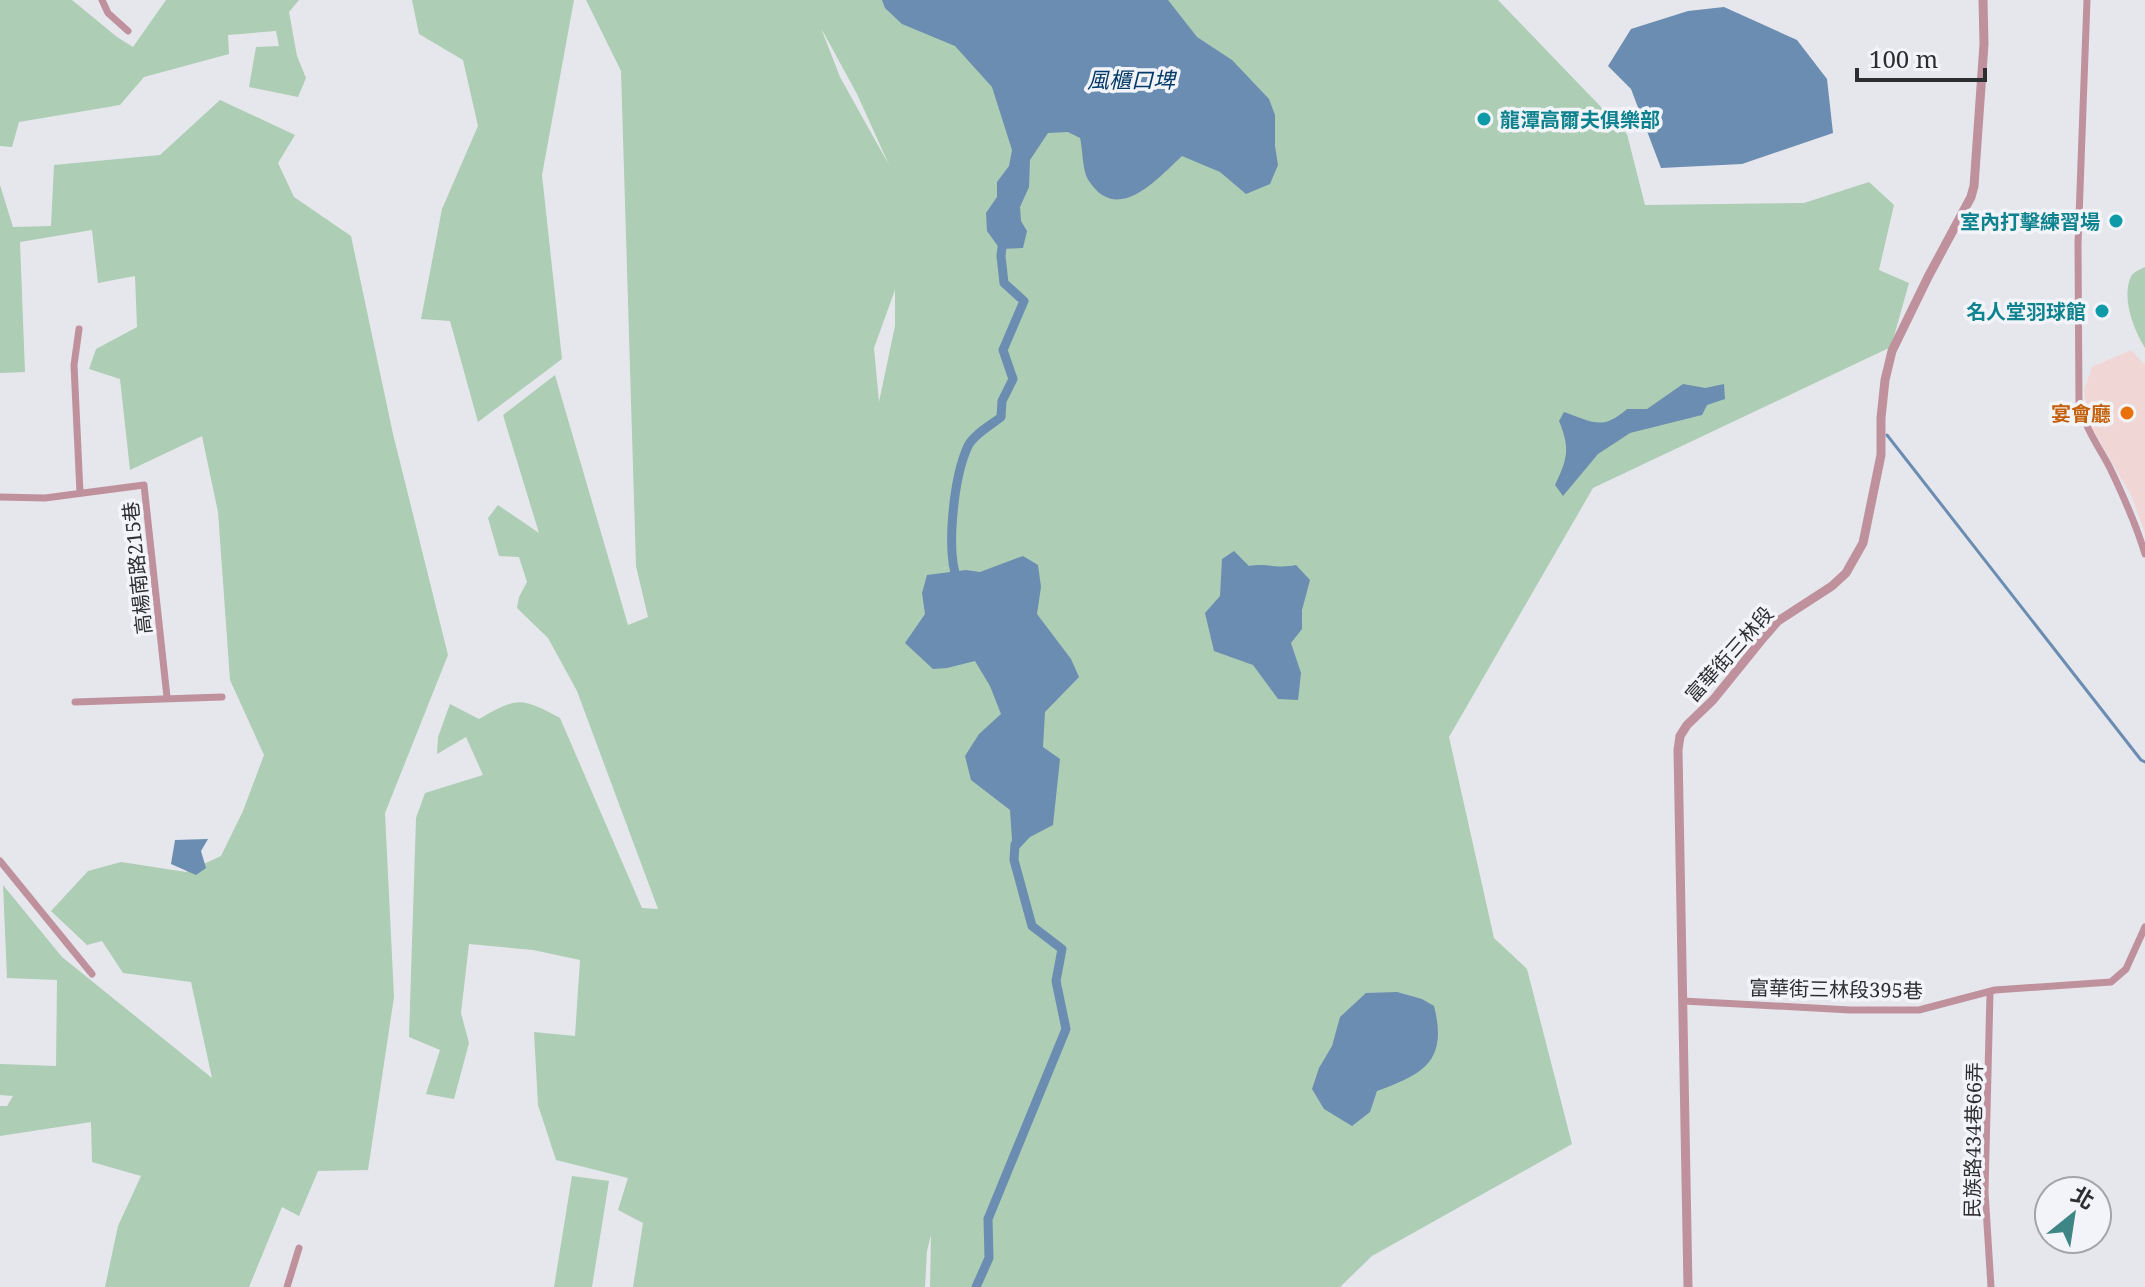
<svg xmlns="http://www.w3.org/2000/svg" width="2145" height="1287" font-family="'Noto Serif','Noto Sans TC',serif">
	<rect width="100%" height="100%" fill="#e6e7ed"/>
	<path fill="#f1d6d6" d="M2131,350L2145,365V533L2131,495L2089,423L2084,390L2092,367Z"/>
	<path fill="#adcdb4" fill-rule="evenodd" d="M0,0H72L117,37L133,47L166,0H299L289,12L297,56L306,78L298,97L249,87L256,47L279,46L276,31L228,35L229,54L144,77L120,105L19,122L12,147L0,146Z
		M412,0H574L542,175L562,359L478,422L450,321L421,319L442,209L478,126L463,60L419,34Z
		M586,0H1498L1627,134L1645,205L1804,203L1869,182L1894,205L1879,270L1909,283L1891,347L1593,488L1449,737L1494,938L1527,969L1572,1144L1372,1256L1340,1287H930L931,1235L927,1251L925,1287H633L643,1223L618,1210L628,1178L556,1160L538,1105L534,1032L575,1036L580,960L533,950L469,944L461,1013L469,1043L454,1099L426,1094L440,1050L409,1037L416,818L425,793L483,775L466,737L437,754L438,737L450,704L479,719C518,697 520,697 560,718L642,908L658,909L577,691L548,638L517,608L519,597L527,582L519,557L499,556L488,518L498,505L539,533L503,415L555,375L628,625L648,617L636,566L621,71ZM821,28L857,94L889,165L840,77ZM895,290V326L879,402L874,348Z
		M220,100L295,135L278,163L294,197L351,236L393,434L448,655L385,813L394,997L368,1170L318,1171L299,1216L282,1207L249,1287H105L118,1226L141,1176L92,1162L91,1122L0,1136V1106H7L13,1096L0,1095V1064L56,1066L57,980L7,978L3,885L62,957L212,1078L191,982L123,973L102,941L87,945L51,911L88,871L121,862L186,872L221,856L243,811L264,755L230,680L218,512L202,436L130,470L120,379L89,369L96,349L137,327L135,276L98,283L92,230L20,242L25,372L0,373V185L13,227L51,226L54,165L160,155Z
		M2145,267V348C2134,330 2122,300 2130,279C2132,272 2139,270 2145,267Z
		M572,1176L609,1181L592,1287H554Z"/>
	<path fill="#6a8db1" d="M882,0H1168L1197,37L1232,60L1269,99L1275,115V146L1278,165L1270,184L1246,194L1220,172L1182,156C1159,177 1118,226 1089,181C1082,171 1083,150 1080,138L1068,132L1048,133L1030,160L1029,187L1020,207L1021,221L1027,231L1023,248L1000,249L987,231L986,213L997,197V182L1009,166L1012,150L992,87L955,46L902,24L885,8Z
		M1724,7L1797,40L1827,79L1833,133L1742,164L1661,168L1631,89L1608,66L1631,29L1688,11Z
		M1683,384L1705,388L1724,384L1725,399L1707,405L1702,415L1630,433L1598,454L1563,496L1555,485C1568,458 1570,448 1559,421L1564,412C1593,422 1602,431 1627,409H1647Z
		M1234,551L1249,566C1268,563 1276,569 1296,565L1310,580L1302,610V629L1291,643L1301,673L1298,700L1278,699L1253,665L1214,651L1205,613L1220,596L1222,559Z
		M1023,556L1038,565L1041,587L1037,614L1071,659L1079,677L1045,712L1043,747L1060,759L1053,825L1030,837L1013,855L1010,810L971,780L965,756L979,734L1001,714L990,686L975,661L947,668L933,669L905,643L925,614L922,593L927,575L966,570L980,572Z
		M208,839L201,851L206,868L196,875L171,864L175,840Z
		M1397,992L1422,999L1434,1006C1448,1061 1424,1074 1377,1091L1370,1112L1352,1126L1324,1109L1312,1089L1319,1068L1332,1046L1340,1017L1366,993Z"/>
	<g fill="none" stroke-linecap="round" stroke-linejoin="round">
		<path stroke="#6a8db1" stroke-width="3" d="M1887,435L2141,760L2145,762"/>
		<path stroke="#6a8db1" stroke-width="9" d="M958,582C945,552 954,476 968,446C973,435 991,425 1001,417L1002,401L1013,379L1003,350L1024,301L1004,283L1001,256L1003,238
			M976,1287L989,1258L988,1219L1066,1029L1056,981L1062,949L1032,926L1014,860L1015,844"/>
		<path stroke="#bf919d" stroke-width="7" d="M102,0L108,13L128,31
			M2087,0L2078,244L2079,404C2086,429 2097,444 2109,466C2123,495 2136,524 2145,554
			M79,329L74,365L80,493
			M0,497L45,498L144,485L167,697
			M75,702L222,697
			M0,861L92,974
			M1990,993L1985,1192L1991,1287
			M1683,1001L1850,1010H1919L1995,990L2111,982L2126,969L2145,927
			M287,1287L299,1248"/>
		<path stroke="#bf919d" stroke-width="9" d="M1688,1287L1678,750L1680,736L1687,725L1713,700L1764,637L1778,621L1832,586L1846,573L1863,543L1881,455V418L1885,380L1892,351L1928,277L1971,197L1974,186L1984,44L1983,0"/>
	</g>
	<g fill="#0f9aa8" stroke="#f3f4fa" stroke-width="3">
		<circle cx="1484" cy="119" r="8"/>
		<circle cx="2116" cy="221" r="8"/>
		<circle cx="2102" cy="311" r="8"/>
	</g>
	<circle fill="#e8710a" stroke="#f3f4fa" stroke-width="3" cx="2127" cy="413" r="8"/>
	<g text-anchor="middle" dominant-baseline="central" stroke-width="7" stroke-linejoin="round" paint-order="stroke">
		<g font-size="20" font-weight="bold" fill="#0d838f" stroke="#f3f4fa" text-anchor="end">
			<text x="1500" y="119" text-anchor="start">龍潭高爾夫俱樂部</text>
			<text x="2100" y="221">室內打擊練習場</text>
			<text x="2086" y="311">名人堂羽球館</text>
		</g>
		<g font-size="20" font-weight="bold" fill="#c56008" stroke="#f3f4fa" text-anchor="end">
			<text x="2111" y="413">宴會廳</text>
		</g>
		<g font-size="20" fill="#2e2e30" stroke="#f3f4fa">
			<text transform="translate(137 568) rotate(-96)">高楊南路215巷</text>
			<text transform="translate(1729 654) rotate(-48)">富華街三林段</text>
			<text transform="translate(1836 989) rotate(1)">富華街三林段395巷</text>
			<text transform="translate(1973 1140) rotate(-89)">民族路434巷66弄</text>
		</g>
		<g font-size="22" font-style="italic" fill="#023b69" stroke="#f3f4fa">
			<text x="1131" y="79">風櫃口埤</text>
		</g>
	</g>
	<g transform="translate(2073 1215) rotate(30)"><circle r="38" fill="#f3f4fa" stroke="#a4a5a9" stroke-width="2"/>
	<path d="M0-6L14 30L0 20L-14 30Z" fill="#3e8685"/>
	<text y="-12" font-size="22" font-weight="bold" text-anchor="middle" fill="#2e2e30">北</text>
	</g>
	<path d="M1857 68v12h128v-12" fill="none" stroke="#2e2e30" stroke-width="4"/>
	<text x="1869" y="68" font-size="24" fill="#2e2e30" stroke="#f3f4fa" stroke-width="6" paint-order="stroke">100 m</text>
</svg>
